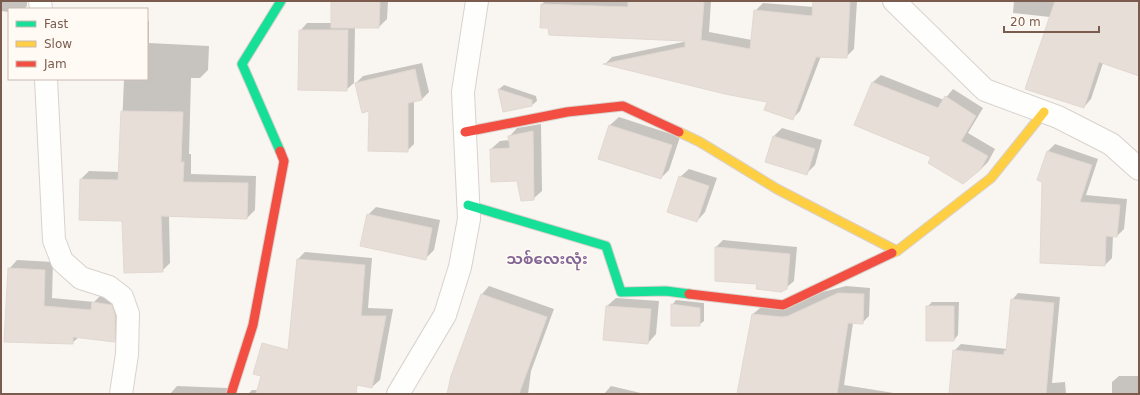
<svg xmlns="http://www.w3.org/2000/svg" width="1140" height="395" font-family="'DejaVu Sans','Noto Sans Myanmar',sans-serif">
	<rect width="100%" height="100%" fill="#f9f5f0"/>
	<path fill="#0003" d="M1,1H27V6L24,9H9V12L1,11Z
		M332,1H388L387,19L379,27H355L354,83L346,90L300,31L307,23H332Z
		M545,1H711L709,32L752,40L755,11L763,3L814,7V1H857L854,49L846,57L821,56L800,111L792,119L769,101L605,64L612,57L688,41L541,27L542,4Z
		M1014,1H1139V75L1103,63L1091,99L1084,107L1050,17L1013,13Z
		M147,20L149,21V43L209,46L208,70L200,78H191L189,154H191V174L256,176L255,210L247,218L169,216L170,263L162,271L123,220L80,219L81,179L89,171L120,172L124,79H147Z
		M422,63L429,92L422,99L414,101V144L407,151L370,110L356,83L363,76Z
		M881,75L944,100L953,89L983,108L968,133L995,149L988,162L980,170L933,157L855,125L873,82Z
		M504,85L536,96L537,101L532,105L504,111L499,89Z
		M619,117L680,137L669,170L661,178L600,158L610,125Z
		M541,124L542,191L533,199L518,180L492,181L491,149L500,141L510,140L509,137L517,128Z
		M782,128L822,140L815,165L806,174L774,136Z
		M1055,144L1098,159L1086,195L1127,199L1124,229L1117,236L1113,235L1112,258L1105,265L1043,181L1039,180L1048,151Z
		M689,169L717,178L705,212L697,221L680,177Z
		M376,207L440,220L434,250L425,259L368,215Z
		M1,215H2L1,238Z
		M723,240L797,247L794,281L786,288L759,283L716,247Z
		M305,252L372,258L368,308L393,309L380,380L372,387L298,259Z
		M17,260L53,262L52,298L94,302L101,295L120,297L123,333L114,341L79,337L72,343L9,269Z
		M489,286L554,309L531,371L528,394H448L452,376L482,294Z
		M846,286L870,288L869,316L862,323H853L844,385L900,394H738L753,314L760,308Z
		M1018,293L1060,297L1052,383L1065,382L1066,394H950L954,351L961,344L1007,349L1012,300Z
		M616,298L659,301L656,334L648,343L605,339L607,306Z
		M676,300L704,303V321L699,325L672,305Z
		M932,302H959L958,335L954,340L927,307Z
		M1119,376H1139V394H1112V382Z
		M177,386L227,388L230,394H170Z
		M611,386L645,394H604Z
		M252,390H259L271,394H248Z"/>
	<path fill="#e6ded7" stroke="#e2d8d2" d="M331,1H380L379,28H331Z
		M628,1H704L701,40L750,49L754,10L812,16L813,1H850L847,58L816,57L793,120L764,110L767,102L725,94L603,64L685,47V41L549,35L548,28H540L541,4L628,7Z
		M1055,1H1139V76L1099,62L1084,108L1025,89Z
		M299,30H348L347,91L298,90Z
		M415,69L422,100L408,103V152L368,151L369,111L362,113L355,83Z
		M872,82L938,108L945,96L976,116L961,141L988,156L980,170L963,184L928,163L931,157L854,125Z
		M498,89L532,100V106L503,112Z
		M121,111L183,112L181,162H184L183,182L248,183L247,219L161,216L163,272L124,273L122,221L79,220L80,179L118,180Z
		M609,125L672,145L661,179L598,159Z
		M533,131L534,200L521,201L517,181L491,182L490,149L510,148L508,136Z
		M773,136L815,149L807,175L765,162Z
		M1047,151L1092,165L1080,202L1120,205L1117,237L1106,236L1105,266L1040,263L1042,182L1037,180Z
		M679,176L709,186L697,222L667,212Z
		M367,214L432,228L426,260L360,246Z
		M715,247L790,254L787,289L781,292L756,289L757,284L715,281Z
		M297,259L365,265L361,316H386L372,388L357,385L356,394H256L261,376L253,374L262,343L288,350Z
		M8,268L45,270L44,306L91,310L92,302L112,305L115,316V342L73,337V344L4,342Z
		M838,293L864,294L863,324L848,323L837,394H737L752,314L782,317L788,316Z
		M481,294L547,317L519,394H447L451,376Z
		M1011,299L1054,303L1046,394H949L953,350L1004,355V351H1006Z
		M671,304L700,308V326H671Z
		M606,306L651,309L648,344L603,340Z
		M926,306H954V341H926Z"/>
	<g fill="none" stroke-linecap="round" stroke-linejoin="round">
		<defs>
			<path id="street" d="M40,1L41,9
				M894,1L985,90L1058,117L1111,144L1139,169
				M46,79L54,240L62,261L81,278L109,287L122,297L128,314L127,354L121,394
				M398,394L445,315L460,267L469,219L463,92L477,1"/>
			<path id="fast" d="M280,151L242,64L281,1
				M468,205L606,246L621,292L666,291L689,294"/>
			<path id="slow" d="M679,132L700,142L777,189L897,251
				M892,253L897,251L991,178L1044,112"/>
			<path id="jam" d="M465,132L567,112L623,106L679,132
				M689,294L783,305L892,253
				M231,394L253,325L284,161L280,151"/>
		</defs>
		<use href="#street" stroke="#d9d2ce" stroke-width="24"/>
		<use href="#fast" stroke="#d9d1cb" stroke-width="11"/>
		<use href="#slow" stroke="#d9d1cb" stroke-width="11"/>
		<use href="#jam" stroke="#d9d1cb" stroke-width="11"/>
		<use href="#street" stroke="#fefefd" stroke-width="22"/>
		<use href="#fast" stroke="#16e098" stroke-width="9"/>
		<use href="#slow" stroke="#ffcf43" stroke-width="9"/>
		<use href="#jam" stroke="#f24e42" stroke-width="9"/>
	</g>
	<g text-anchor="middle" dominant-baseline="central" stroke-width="3" stroke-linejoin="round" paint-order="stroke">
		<g font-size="15" font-weight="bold" fill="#836695" stroke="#fffaf3">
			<text x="547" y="259">သစ်လေးလုံး</text>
		</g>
	</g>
	<rect width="1140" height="395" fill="none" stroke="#7a5b4d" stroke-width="4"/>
	<rect x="8" y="8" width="140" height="72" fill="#fffaf3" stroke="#cabab1"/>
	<rect x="16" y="21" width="20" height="6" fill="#16e098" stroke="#cabab1"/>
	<text x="44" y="28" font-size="12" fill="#7a5b4d">Fast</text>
	<rect x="16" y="41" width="20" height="6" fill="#ffcf43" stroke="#cabab1"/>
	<text x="44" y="48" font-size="12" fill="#7a5b4d">Slow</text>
	<rect x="16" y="61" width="20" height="6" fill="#f24e42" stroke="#cabab1"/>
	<text x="44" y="68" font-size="12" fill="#7a5b4d">Jam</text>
	<path d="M1004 26v6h95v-6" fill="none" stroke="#7a5b4d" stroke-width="2"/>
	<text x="1010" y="26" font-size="12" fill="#7a5b4d" stroke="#fffaf3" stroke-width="3" paint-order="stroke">20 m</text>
</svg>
